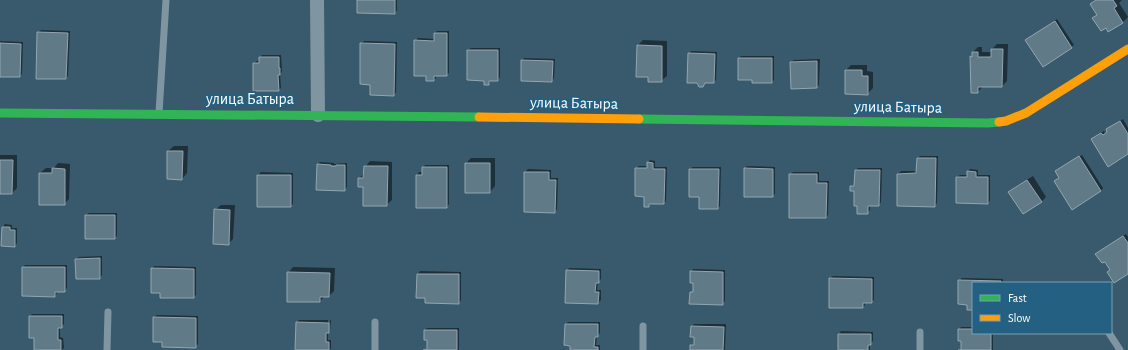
<svg xmlns="http://www.w3.org/2000/svg" width="1128" height="350" font-family="'Alegreya Sans',sans-serif">
	<rect width="100%" height="100%" fill="#395a6c"/>
	<path fill="#0007" d="M358,0H397V10L395,13Z
		M1095,0H1122L1119,3L1128,17L1123,22L1109,31L1106,26L1093,18L1098,14L1092,4Z
		M1057,19L1074,45L1043,66L1027,40Z
		M41,30L70,31L68,76L66,78L38,33Z
		M437,31H449V73L446,75H436V78L434,80L427,75L415,41L418,38L435,39V33Z
		M643,40L667,41V76L661,81L649,76L638,45Z
		M0,41L23,42L22,74L20,76H0Z
		M364,41L397,42L396,92L394,95L371,84L361,44Z
		M997,44H1008L1007,81L1002,86H983L978,92L971,57L973,52L978,47H982V52H992V49Z
		M471,48H500V77L498,80H491L489,84L468,50Z
		M691,51L717,52L716,80L714,82H706L703,86L689,54Z
		M262,55H281L282,72L280,74L281,88L279,90L254,63L257,61L260,60V58Z
		M741,56H774V80L772,82L754,79L739,58Z
		M524,58L555,59L554,78L552,81L522,61Z
		M820,59L819,85L817,87L791,62L794,60Z
		M851,65H867V71L873,72V88L867,94L846,70Z
		M1123,119L1128,128V153L1092,139L1104,131L1105,133L1108,131L1110,127Z
		M174,146H188L187,173L182,179L168,151Z
		M0,155H17V188L12,193H0Z
		M1082,155L1103,188L1101,191L1055,181L1060,177L1059,169Z
		M920,156H938L937,203L934,206L898,174L901,171H917L918,158Z
		M471,158H495V186L490,192H466V163Z
		M650,160L655,161V167H667L666,201L664,203H652L649,206L636,169L639,166H648V163Z
		M370,161L392,162V200L386,205L364,186L359,179L364,173L365,167Z
		M320,162L334,163V164L347,163V187L344,190L318,165Z
		M58,163L70,164L69,199L64,204L40,173L46,168H54Z
		M425,165H449V204L447,207H417V175L419,172H423V168Z
		M747,166L775,167V194L772,196L745,169Z
		M693,167H721L720,206L718,208L700,196L690,169Z
		M858,168H882L881,202L879,205H870V210L867,213L855,190L851,187L855,184L856,170Z
		M528,169L551,170V178H558L557,209L555,212L525,211V172Z
		M970,169L978,170V175H990V201L988,203L957,177L960,175H968V172Z
		M261,172L293,173V204L290,206H258V175Z
		M793,172H819V181H829L828,215L826,217L790,175Z
		M1033,176L1046,197L1041,202L1010,192L1015,187Z
		M221,205H235L233,239L228,244L215,210Z
		M89,213H117V236L114,238L86,215Z
		M5,224L12,225V228H17V243L15,246L2,245L3,227Z
		M1126,234L1128,237V273L1108,272L1111,269L1105,260L1097,254Z
		M102,256V275L100,278L76,259L79,257Z
		M25,265H67V288L64,291H57V293L55,296L23,267Z
		M154,266L196,267V295L193,297L161,292L152,269Z
		M293,267L335,268L334,291L329,296H325L320,301H288V273Z
		M569,268L601,269V279L598,282L597,290H601V300L598,303L567,271Z
		M693,269L725,270V301L722,304L691,293L694,290V282L691,272Z
		M420,271L461,272V300L459,303L426,297H417L418,274Z
		M833,276L874,277V300L871,302H865V305L863,307L830,278Z
		M962,278L1003,279V283H973V309L968,304L959,281Z
		M32,314H64V324L60,327V337L63,338L64,348L62,350H35V337L30,316Z
		M157,315L198,316V344L195,347L154,317Z
		M299,320H328V331H330L328,333V340H331V349L296,350L297,322Z
		M330,320H331L330,331Z
		M568,322H600V333L597,336L596,345H600V350H571V345L566,324Z
		M694,324H726L725,350H691V346L695,343V336L692,326Z
		M961,327H973V333H993V350H959L961,348L962,340L959,330Z
		M427,328H459V350H424L428,347V339L425,330Z
		M841,331L873,332V341L870,344V350H839V334Z"/>
	<path fill="#617a88" stroke="#92a6b1" d="M357,0H395V14L357,13Z
		M1096,0H1113L1117,6L1114,8L1123,23L1108,32L1106,28L1101,31L1092,18L1097,15L1090,4Z
		M1055,21L1072,48L1043,67L1025,40Z
		M37,32L68,33L66,79H36Z
		M434,33H447V76H434V81H426V76H414V40L434,41Z
		M0,43L21,44L20,77H0Z
		M360,43L395,44L394,96L370,95V85L360,84Z
		M637,45L662,46V82H648V77H636Z
		M991,49H1003L1002,87H978V93H971L970,56L972,57V52H978V57H991Z
		M467,50H498V81H489V85H484V81L467,80Z
		M688,53L715,54L714,83H705L703,87H699L697,83H687Z
		M259,57H279V68H280V75H278L279,91H253V63H259Z
		M738,58H772V83H752V80H738Z
		M521,60L553,61L552,82L521,81Z
		M817,61V88L791,89L790,62Z
		M845,70H862V76H868V95L845,94Z
		M1120,121L1128,134V154L1108,167L1091,139L1101,133L1103,135L1107,132L1106,129Z
		M167,151H183L182,180L167,179Z
		M1079,156L1101,191L1072,210L1054,181L1059,178L1055,171Z
		M917,158H936L935,207L897,206V174L916,173Z
		M0,160H13L12,194H0Z
		M647,162L653,163V169H665L664,204H649V207H644V197L635,196V168H647Z
		M465,163H490V193H465Z
		M317,164L331,165V166H336V165H345V191L316,190Z
		M364,166H388L387,206H363V187H358V178H363Z
		M422,167H447V208H416V175H422Z
		M52,168L65,169V205H39V173H52Z
		M744,168L773,169V197H744Z
		M689,169H719L718,209H699V197H689Z
		M855,170H880L879,206H868V214H857V206H854V191H850V186H854Z
		M967,171L976,172V177H988V204L956,203V177H967Z
		M524,172H549V180H556L555,213L524,212Z
		M789,174H817V183H827L826,218H789Z
		M257,175H291V207H257Z
		M1027,180L1042,202L1023,214L1008,192Z
		M214,209L230,210L229,245L213,244Z
		M85,215H115V239H85Z
		M2,227H10V230H15V247L1,246Z
		M1123,236L1128,243V274L1114,283L1107,272L1110,270L1105,262L1102,263L1095,254Z
		M100,258V279H76L75,259Z
		M22,267H65V292H55V297L22,296Z
		M151,268L194,269V298H160V293H151Z
		M566,270L599,271V283H596L595,292H599L598,304L565,303Z
		M690,271L723,272V305L689,304L690,292H693V283H690Z
		M287,272L330,273L329,297H320V302H287Z
		M417,274H459V304L425,303V298H416Z
		M829,278L872,279V303H863V308H829Z
		M958,280L1001,281V283H973V310H967V305L958,304Z
		M29,316H62V328H58V340H61V350H34V338H29Z
		M153,317L196,318V348L162,347V342H153Z
		M296,322L329,323V333H326V342H329V350H295Z
		M565,324H598V337H595L594,347H598V350H570V346L564,345Z
		M691,326L724,327L723,350H690V345H694V337H690Z
		M958,329H973V333H991V350H958H961V341H958Z
		M424,330H457V350H423L427,349V340H424Z
		M838,334H871V345H868V350H838Z"/>
	<g fill="none" stroke-linecap="round" stroke-linejoin="round">
		<path stroke="#7f96a2" stroke-width="7" d="M159,113L166,0
			M375,322V350
			M643,326V350
			M1109,333L1120,350
			M107,350L108,312
			M920,350V332"/>
		<path stroke="#7f96a2" stroke-width="14" d="M317,0L318,115"/>
		<path stroke="#30b455" stroke-width="9" d="M0,113L479,117
			M639,119L988,123L999,122"/>
		<path stroke="#ff9f0a" stroke-width="9" d="M479,117L639,119
			M999,122L1006,121L1026,113L1128,49"/>
	</g>
	<g text-anchor="middle" dominant-baseline="central" stroke-width="4" stroke-linejoin="round" paint-order="stroke">
		<g font-size="16" fill="#fff" stroke="#236082">
			<text x="250" y="99">улица Батыра</text>
			<text transform="translate(574 103) rotate(1)">улица Батыра</text>
			<text transform="translate(898 107) rotate(1)">улица Батыра</text>
		</g>
	</g>
	<rect x="972" y="282" width="140" height="52" fill="#236082" stroke="#7ba0b4"/>
	<rect x="980" y="295" width="20" height="6" fill="#30b455" stroke="#7ba0b4"/>
	<text x="1008" y="302" font-size="12" fill="#ffffff">Fast</text>
	<rect x="980" y="315" width="20" height="6" fill="#ff9f0a" stroke="#7ba0b4"/>
	<text x="1008" y="322" font-size="12" fill="#ffffff">Slow</text>
</svg>
